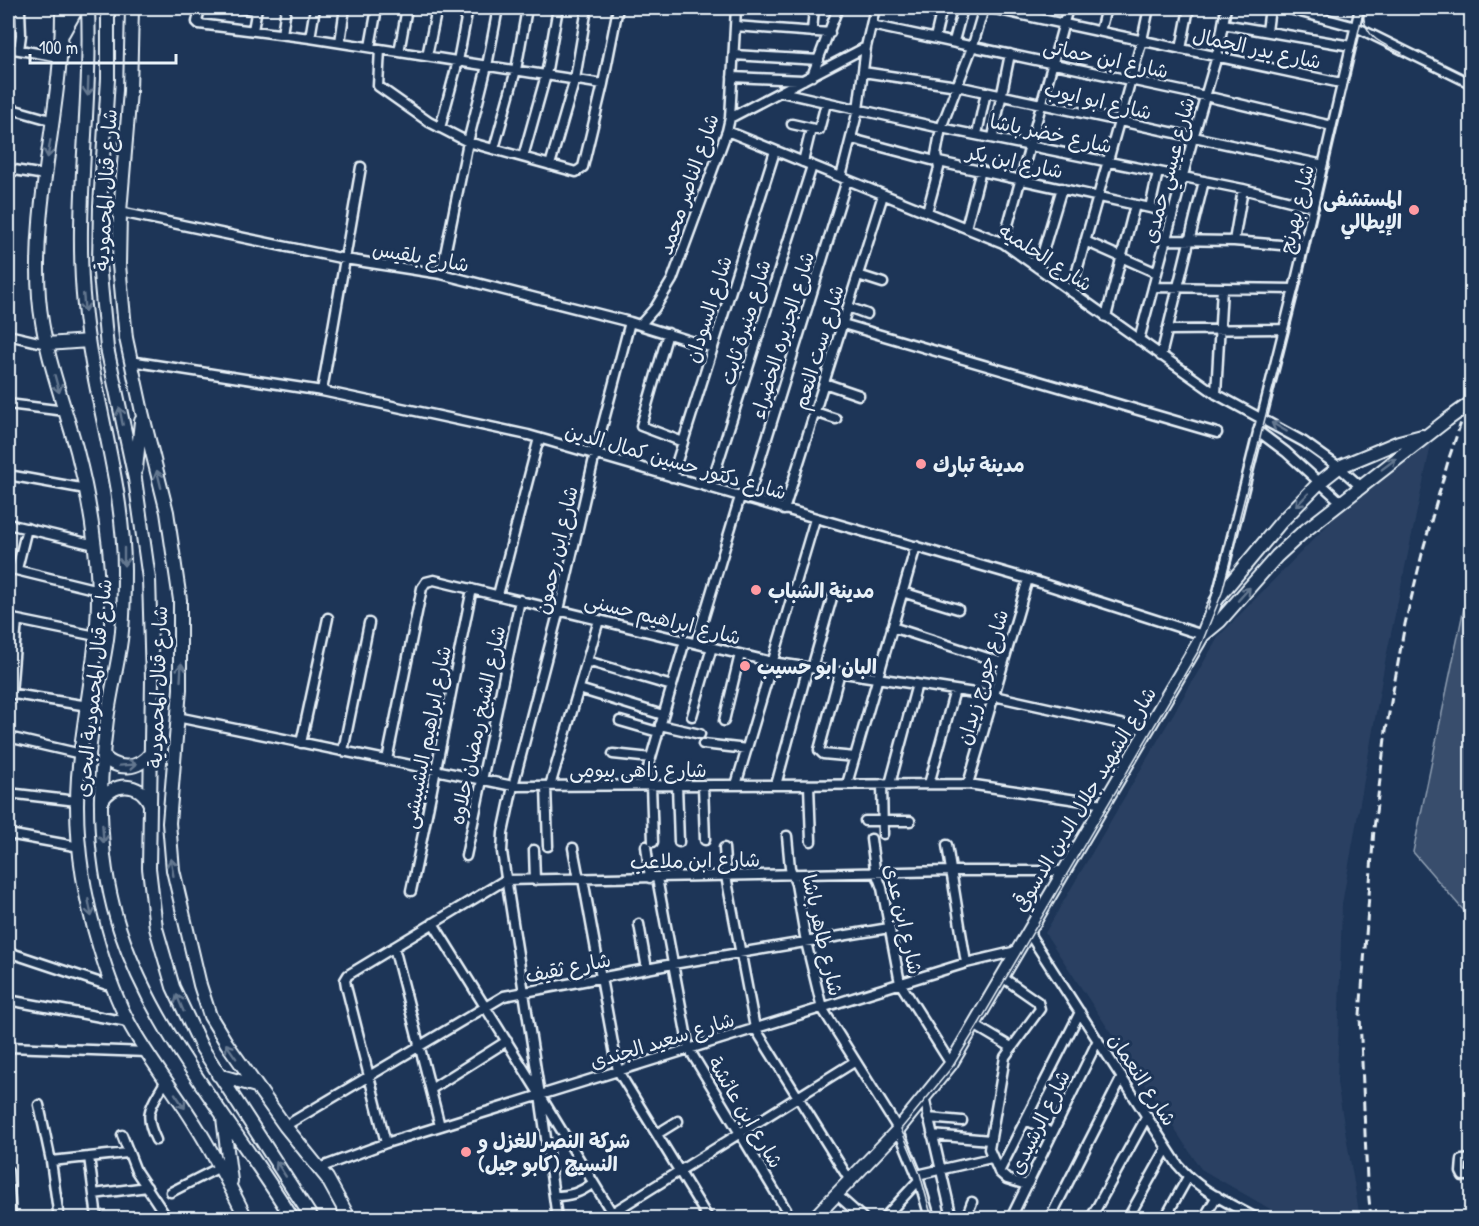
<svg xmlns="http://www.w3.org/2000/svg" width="1479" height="1226" font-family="'Patrick Hand','Playpen Sans Arabic',sans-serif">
	<rect width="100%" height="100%" fill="#1d3557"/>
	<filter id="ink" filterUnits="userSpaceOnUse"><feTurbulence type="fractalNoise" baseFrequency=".0167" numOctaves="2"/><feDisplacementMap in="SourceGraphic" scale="12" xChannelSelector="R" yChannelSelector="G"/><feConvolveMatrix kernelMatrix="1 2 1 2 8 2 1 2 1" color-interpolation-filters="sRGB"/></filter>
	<g filter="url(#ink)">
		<path fill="#2a4162" d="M1433,435L1385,662L1342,904L1337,1083L1360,1218H1286L1201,1169L1045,933L1219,636L1344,508Z"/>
		<path fill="#374d6c" stroke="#909fb2" stroke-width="1.5" d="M1471,574L1472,911H1464L1413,852Z"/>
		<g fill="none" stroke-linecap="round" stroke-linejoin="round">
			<defs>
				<path id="street" d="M200,8L197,22L199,24L310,38L603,84
					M239,8L256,10
					M990,8L1341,83
					M1286,8L1356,27L1472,84
					M1223,24L1351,46
					M871,25L1205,96L1332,126
					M735,26L830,33
					M253,30L257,8
					M1100,31L1106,8
					M1267,31L1270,8
					M812,32L814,8
					M282,34L286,8
					M310,38L315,8
					M935,38L942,8
					M954,41L963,8
					M340,42L345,8
					M370,47L377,8
					M8,48L60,57
					M380,49L378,86L429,122L468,142L576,172L583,167L603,84L618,8
					M1181,49L1189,8
					M19,50L21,35L20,10
					M399,52L407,8
					M734,55L819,60
					M427,56L437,8
					M863,72L957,86L1324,165
					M812,76L838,8
					M732,77L803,80
					M781,92L941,128L1243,189L1314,207
					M8,108L54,121
					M730,118L866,47
					M792,124L819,130L826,103
					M440,128L458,61L468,8
					M727,131L1003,243L1216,394L1304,442L1339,467L1360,486
					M977,134L986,92
					M993,137L1010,54
					M852,139L939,162L1173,213
					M494,149L516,70L527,8
					M523,157L546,75L558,8
					M803,162L811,129
					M550,165L575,79L587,8
					M8,169L45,175
					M841,177L858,110L866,47L875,8
					M1150,208L1158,172
					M120,212L345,259L441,274L630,322L713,348
					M927,212L939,168L936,155L941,128L973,45L984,8
					M966,228L981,170
					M1165,240L1234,241L1304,247
					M1085,241L1157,273
					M1234,241L1243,189
					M1003,243L1068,8
					M1038,268L1062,188
					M441,274L468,142L487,66L498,8
					M858,275L883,283
					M1153,287L1294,289
					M1071,292L1142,40L1149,8
					M848,307L867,314
					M1106,317L1135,205
					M843,324L1217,433
					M640,325L655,308L672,280L727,131L730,118L736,8
					M1167,330L1284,329
					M668,333L641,426L683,442
					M8,335L47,344
					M1139,340L1193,138L1217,56L1226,8
					M1161,356L1204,181
					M130,361L322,391L528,435L1028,579L1203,635
					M824,383L859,395
					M322,391L361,167
					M1216,394L1222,288
					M8,404L65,411
					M815,412L836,419
					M1258,431L1286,452L1340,501
					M8,475L86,489
					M672,477L775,151
					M710,488L812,166
					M748,499L847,180
					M784,510L883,195
					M8,524L95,545
					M8,568L98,590
					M17,569L27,528
					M902,592L958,609
					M498,595L539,438
					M1217,596L1294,289L1360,8
					M8,618L96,636
					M892,627L1003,663
					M696,643L740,497
					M587,661L672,686
					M812,668L832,598
					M840,672L819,750L823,754L855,757
					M579,689L663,715
					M8,693L88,706
					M11,694L17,620
					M692,716L712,647
					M177,717L513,786L968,784L1104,804
					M620,721L658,732
					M724,721L740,654
					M660,725L700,734
					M8,737L81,754
					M301,743L328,618
					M703,744L747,749
					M343,751L369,623
					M613,754L651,758
					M387,760L422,588L426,582L434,580L772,662L994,696L1139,728L1147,732
					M847,784L916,546
					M882,784L883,834
					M890,784L917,684
					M929,784L955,690
					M968,784L1028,579
					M643,785L685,641
					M651,785L653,842
					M677,785L679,842
					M703,785L705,840
					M736,785L815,519
					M776,785L808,667
					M809,785L811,841
					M546,786L548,846
					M550,786L599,620
					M8,793L77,801
					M865,821H910
					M8,834L80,847
					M787,836L790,868L796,884L806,942L822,1008L898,1129L919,1180L930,1218
					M871,839L875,869L882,888L900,983L951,1064
					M947,845L966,963
					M646,846L650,878
					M573,848L579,879
					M724,848L726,876L755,1028L849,1179
					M534,850L535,880
					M466,856L520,600
					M657,878L689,1049L791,1218
					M583,879L618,1071L708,1218
					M411,891C433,790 451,689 472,589
					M433,923L540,1095L557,1218
					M639,924L647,969
					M1028,932L1178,1165C1198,1190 1229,1203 1256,1218
					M394,947L440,1126
					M8,952L113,987
					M1002,977L1038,1002L1040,1009L1005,1057L989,1149L999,1172L1007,1179L1027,1185
					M8,1000L128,1022
					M974,1025L1011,1047
					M8,1047L147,1052
					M431,1089L507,1041
					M924,1097L952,1218
					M39,1105L51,1161L59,1218
					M928,1118L962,1121
					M1026,1120L1052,1133
					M285,1126L504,996L673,964L889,928
					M657,1134L678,1121
					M122,1135L136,1171L167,1218
					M932,1135L990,1140
					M156,1140C142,1111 152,1106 166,1080
					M386,1143L346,986L345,980L348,975L505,880L951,871H1064
					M89,1157L97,1218
					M1472,1159L1462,1160L1461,1172L1463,1176H1472
					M51,1161L127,1153
					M319,1168L386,1143L966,963L1017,951
					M8,1171L11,1218
					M999,1172L1080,1012
					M917,1175L991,1158
					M171,1192L220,1167
					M94,1194L147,1187
					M836,1194L863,1218
					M554,1196C570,1196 580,1193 593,1183
					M231,1218L243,1213
					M604,1218L854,1062
					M615,1218L540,1095L502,852L503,833L513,786L559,610L595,454L630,322
					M884,1218L919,1180
					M966,1218L972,1202
					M1011,1218L1098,1040
					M1050,1218L1122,1077
					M1091,1218L1147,1116
					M1128,1218L1167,1148
					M1165,1218L1188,1177
					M1204,1218L1217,1196"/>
				<path id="secondary" d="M62,8C63,105 32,200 39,297C43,350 63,400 77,451C89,496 96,542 98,589C99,652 83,714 78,777C74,834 83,893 99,946C107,973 116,999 129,1023C148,1058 174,1090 195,1124C214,1154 230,1186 246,1218
					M88,8C92,107 74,207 84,306C92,396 124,480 124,570C124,594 124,617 121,640C117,670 109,698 106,728C97,794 99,866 120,930C156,1038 234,1123 292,1218
					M108,8V79L100,206L99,263L107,348L135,479L149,579L152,680L149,868L156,928L173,987L202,1048L312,1218
					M132,8L130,91L120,212L119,265L126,338L142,412L167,512L180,600V689L169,823L173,870L200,985L210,1016L227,1044L285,1126L327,1178L349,1218
					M63,33L77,8
					M47,344L88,341
					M136,469L141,421
					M1203,634L1216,601L1222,593L1281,522L1320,482L1339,467L1399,442L1422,436
					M103,756C118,771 138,770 151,753
					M101,803C112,781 140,781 150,804
					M218,1075L256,1086
					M223,1118L231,1181
					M814,1218L896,1132L951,1064L1203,635L1220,621L1277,556L1302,533L1447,420"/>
			</defs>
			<use href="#street" stroke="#e8f1f8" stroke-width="13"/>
			<use href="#secondary" stroke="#e8f1f8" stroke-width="16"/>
			<use href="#street" stroke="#1d3557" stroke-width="8"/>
			<use href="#secondary" stroke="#1d3557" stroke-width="12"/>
			<path stroke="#e8f1f8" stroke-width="1.5" d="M1363,15C1367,40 1382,43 1402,53
				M1208,610L1228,535
				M932,1218L920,1174L901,1129L953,1066L977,1027L1199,650L1222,593L1231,557L1240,516L1301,278L1364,8"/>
			<path stroke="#e8f1f8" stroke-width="3" stroke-dasharray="9 4.5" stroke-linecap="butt" d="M1371,1218L1367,1180L1360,1015L1374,829L1386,730L1405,624L1424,546L1449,458L1472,390"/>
			<defs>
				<path id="secondary-bridge" d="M1447,420L1472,402"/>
			</defs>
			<use href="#secondary-bridge" stroke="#e8f1f8" stroke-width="16" stroke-linecap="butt"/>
			<use href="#secondary-bridge" stroke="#1d3557" stroke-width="12"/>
		</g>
		<defs><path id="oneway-shaft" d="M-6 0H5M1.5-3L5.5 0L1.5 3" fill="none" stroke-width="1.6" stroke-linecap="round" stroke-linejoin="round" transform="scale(1.5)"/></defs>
		<g stroke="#64778f">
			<use href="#oneway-shaft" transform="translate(88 87) rotate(92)"/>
			<use href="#oneway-shaft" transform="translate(49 149) rotate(99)"/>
			<use href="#oneway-shaft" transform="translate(84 303) rotate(85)"/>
			<use href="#oneway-shaft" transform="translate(57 384) rotate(75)"/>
			<use href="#oneway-shaft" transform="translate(121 416) rotate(-101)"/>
			<use href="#oneway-shaft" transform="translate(1279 427) rotate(-150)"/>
			<use href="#oneway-shaft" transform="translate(1389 464) rotate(-37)"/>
			<use href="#oneway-shaft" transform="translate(159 479) rotate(-104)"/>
			<use href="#oneway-shaft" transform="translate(1302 500) rotate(134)"/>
			<use href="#oneway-shaft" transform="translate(124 557) rotate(90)"/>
			<use href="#oneway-shaft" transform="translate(1244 594) rotate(-48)"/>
			<use href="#oneway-shaft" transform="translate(181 672) rotate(-87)"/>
			<use href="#oneway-shaft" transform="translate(128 765) rotate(-4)"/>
			<use href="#oneway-shaft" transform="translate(103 834) rotate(86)"/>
			<use href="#oneway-shaft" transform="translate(172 867) rotate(-99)"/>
			<use href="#oneway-shaft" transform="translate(90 908) rotate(79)"/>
			<use href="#oneway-shaft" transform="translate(180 1003) rotate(-113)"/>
			<use href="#oneway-shaft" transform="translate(231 1051) rotate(-125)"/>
			<use href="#oneway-shaft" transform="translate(180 1101) rotate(56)"/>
			<use href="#oneway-shaft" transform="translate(281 1169) rotate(-123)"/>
		</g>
	</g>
	<g fill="#ff9aa2" stroke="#1d3557" stroke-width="2">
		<circle cx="1414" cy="210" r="6"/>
		<circle cx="921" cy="464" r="6"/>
		<circle cx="756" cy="590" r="6"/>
		<circle cx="745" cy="666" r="6"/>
		<circle cx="466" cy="1152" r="6"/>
	</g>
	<g text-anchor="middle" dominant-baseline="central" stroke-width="6" stroke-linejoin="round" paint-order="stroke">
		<g font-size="20" fill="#e8f1f8" stroke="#1d3557">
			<text transform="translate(1257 48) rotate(12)">شارع بدر الجمال</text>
			<text transform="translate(1106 58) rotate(12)">شارع ابن حماتى</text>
			<text transform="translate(1098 100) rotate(13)">شارع ابو ايوب</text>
			<text transform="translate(1051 133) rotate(12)">شارع خضر باشا</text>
			<text transform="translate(1015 161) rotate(12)">شارع ابن بكر</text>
			<text transform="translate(1168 170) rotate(-75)">شارع عيسي حمدى</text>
			<text transform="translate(688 184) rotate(-71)">شارع الناصر محمد</text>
			<text transform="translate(105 190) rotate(-87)">شارع قنال المحمودية</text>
			<text transform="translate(1296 209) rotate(-76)">شارع بهرنج</text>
			<text transform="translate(421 256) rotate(10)">شارع بلقيس</text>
			<text transform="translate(1046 257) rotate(33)">شارع الحلميه</text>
			<text transform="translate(708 309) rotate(-72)">شارع السودان</text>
			<text transform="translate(745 322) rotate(-73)">شارع منيرة ثابت</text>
			<text transform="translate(782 335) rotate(-73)">شارع الجزيره الخضراء</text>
			<text transform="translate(818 347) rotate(-73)">شارع ست النعم</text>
			<text transform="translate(676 461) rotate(16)">شارع دكتور حسين كمال الدين</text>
			<text transform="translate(556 550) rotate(-77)">شارع ابن رحمون</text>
			<text transform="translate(663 618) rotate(14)">شارع ابراهيم حسنى</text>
			<text transform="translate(982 677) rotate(-74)">شارع جورج زيدان</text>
			<text transform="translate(157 687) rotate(-88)">شارع قنال المحمودية</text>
			<text transform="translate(93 688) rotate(-84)">شارع قنال المحمودية البحرى</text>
			<text transform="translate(477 725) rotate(-78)">شارع الشيخ رمضان حلاوه</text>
			<text transform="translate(426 737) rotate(-79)">شارع ابراهيم البشبيشى</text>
			<text x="638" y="769">شارع زاهى بيومى</text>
			<text transform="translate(1084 799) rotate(-59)">شارع الشهيد جلال الدين الدسوقي</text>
			<text transform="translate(695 860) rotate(-1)">شارع ابن ملاعب</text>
			<text transform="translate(904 919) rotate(77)">شارع ابن عدى</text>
			<text transform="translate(823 935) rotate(77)">شارع طاهر باشا</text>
			<text transform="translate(568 967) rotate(-11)">شارع ثقيف</text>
			<text transform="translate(662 1040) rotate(-17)">شارع سعيد الجندى</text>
			<text transform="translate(1143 1079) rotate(57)">شارع النعمان</text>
			<text transform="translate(746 1112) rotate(59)">شارع ابن عائشة</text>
			<text transform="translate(1039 1122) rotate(-64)">شارع الرشيدى</text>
		</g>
		<g font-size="20" font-weight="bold" fill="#e8f1f8" stroke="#1d3557" text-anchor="start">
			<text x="1402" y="198" text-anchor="end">المستشفى<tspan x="1402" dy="23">الإيطالي</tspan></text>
			<text x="933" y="464">مدينة تبارك</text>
			<text x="768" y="590">مدينة الشباب</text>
			<text x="757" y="666">البان ابو حسيب</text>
			<text x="478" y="1140">شركة النصر للغزل و<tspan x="478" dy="23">النسيج (كابو جيل)</tspan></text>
		</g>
	</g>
	<rect width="1479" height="1226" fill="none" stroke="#1d3557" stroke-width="30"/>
	<rect x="15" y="15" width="1449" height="1196" fill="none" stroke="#e8f1f8" stroke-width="2" filter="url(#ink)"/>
	<path d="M30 54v9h146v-9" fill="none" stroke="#e8f1f8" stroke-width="3"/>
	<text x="39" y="54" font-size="18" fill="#e8f1f8" stroke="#1d3557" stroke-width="4.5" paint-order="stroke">100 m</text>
</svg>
